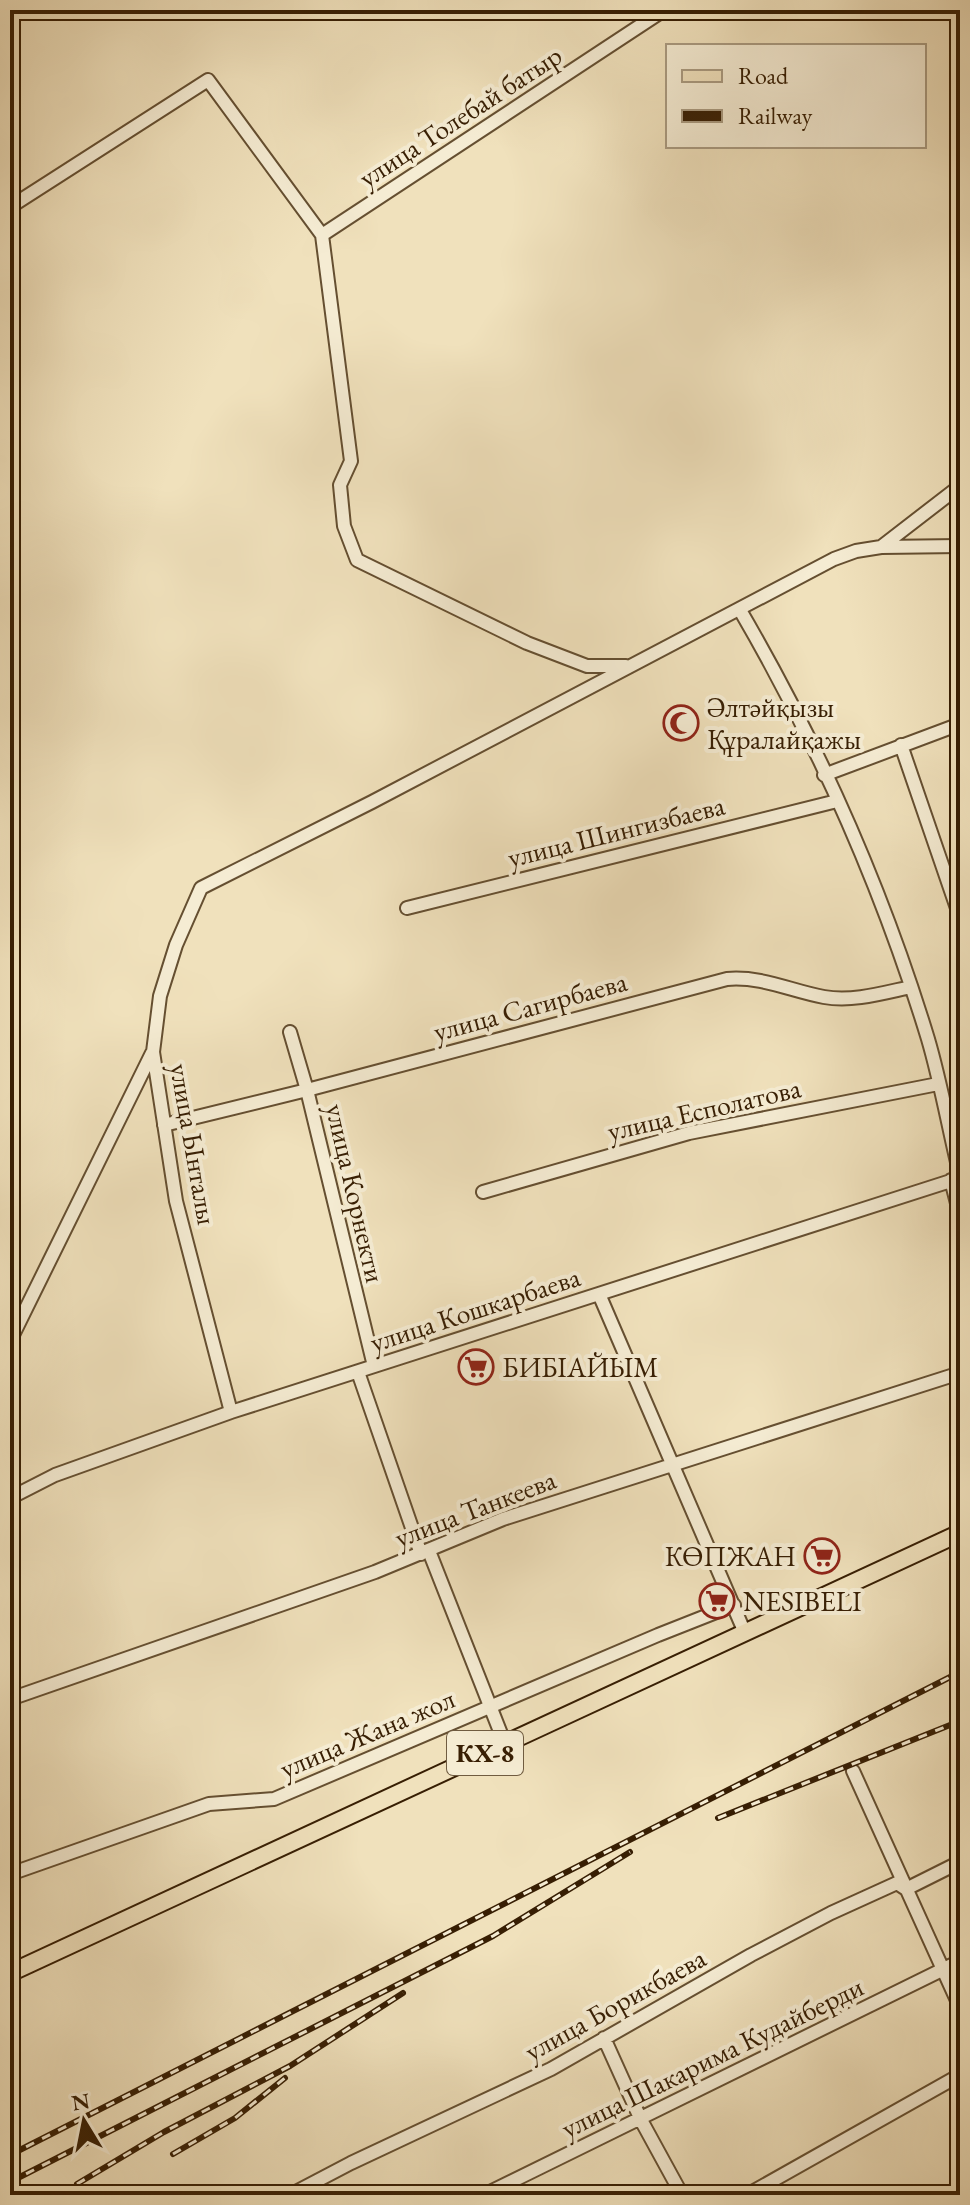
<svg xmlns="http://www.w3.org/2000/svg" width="970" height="2205" font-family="'EB Garamond',serif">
	<rect width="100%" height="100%" fill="#f0e1bc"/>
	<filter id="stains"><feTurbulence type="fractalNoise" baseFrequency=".0025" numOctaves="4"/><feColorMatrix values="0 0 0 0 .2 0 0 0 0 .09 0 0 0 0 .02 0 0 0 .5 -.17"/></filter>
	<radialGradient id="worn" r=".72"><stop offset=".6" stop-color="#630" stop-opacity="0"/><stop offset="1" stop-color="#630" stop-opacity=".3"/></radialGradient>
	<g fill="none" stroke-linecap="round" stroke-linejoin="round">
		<defs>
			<path id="minor" d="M10,207L208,80L322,235L351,461L340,485L344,526L357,560L527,643L587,666H626
				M322,235L664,10
				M881,547L960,546
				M740,610C818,744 883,891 928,1039C941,1083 949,1130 960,1175
				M901,745L960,917
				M824,775L960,724
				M407,908L837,801
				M290,1032L307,1090L374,1366
				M164,1125L307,1090L727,979C762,976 791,991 824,997C853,1002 883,993 911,987
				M951,1180L960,1215
				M483,1192L689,1133L938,1084
				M599,1294L745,1633
				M10,1341L152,1053
				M358,1372L421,1554
				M231,1412L176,1201L153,1052L160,996L176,945L201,888L372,802L834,559L856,551L881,547L960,486
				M10,1498L55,1475L231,1412L960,1178
				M429,1551L505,1744
				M10,1699L375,1572L503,1519L960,1373
				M853,1771L960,2007
				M10,1874L209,1804L274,1799L658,1635L734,1605
				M604,2038L641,2120L682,2195
				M290,2195L351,2163L551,2069L751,1955L831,1913L897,1883L906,1889L960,1862
				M484,2195L960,1961
				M747,2195L960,2075"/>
			<path id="major" d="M10,1973L960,1533"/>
		</defs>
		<use href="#minor" stroke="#654f31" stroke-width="16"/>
		<use href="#major" stroke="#371e03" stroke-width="20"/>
		<use href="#minor" stroke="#f5ecd3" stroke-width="12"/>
		<use href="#major" stroke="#f0e1bc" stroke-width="16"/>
		<defs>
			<path id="rail" d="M718,1818L960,1721
				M173,2154L235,2118L285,2078
				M10,2155L960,1672
				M10,2182L493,1936L630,1852
				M77,2184L164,2132L290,2066L403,1993"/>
		</defs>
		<use href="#rail" stroke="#371e03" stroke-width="6"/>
		<use href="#rail" stroke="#f5ecd3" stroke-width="3" stroke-dasharray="9" stroke-linecap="butt"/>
	</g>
	<defs>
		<symbol id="mosque-ring" viewBox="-11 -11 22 22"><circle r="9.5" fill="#f5ecd3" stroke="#8f2418" stroke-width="1.5"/><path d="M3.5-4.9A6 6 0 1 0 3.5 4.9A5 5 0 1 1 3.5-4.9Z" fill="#8f2418"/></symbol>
		<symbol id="supermarket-ring" viewBox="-11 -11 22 22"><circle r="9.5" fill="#f5ecd3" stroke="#8f2418" stroke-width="1.5"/><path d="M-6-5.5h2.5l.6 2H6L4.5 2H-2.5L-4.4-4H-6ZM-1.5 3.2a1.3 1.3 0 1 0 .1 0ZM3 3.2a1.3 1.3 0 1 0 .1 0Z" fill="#8f2418"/></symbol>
	</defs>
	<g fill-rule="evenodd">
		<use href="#mosque-ring" x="661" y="703" width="40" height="40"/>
		<use href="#supermarket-ring" x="456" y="1347" width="40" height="40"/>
		<use href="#supermarket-ring" x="802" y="1536" width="40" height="40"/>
		<use href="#supermarket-ring" x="697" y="1581" width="40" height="40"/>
	</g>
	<g text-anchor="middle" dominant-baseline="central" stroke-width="8" stroke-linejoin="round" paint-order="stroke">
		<rect fill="#f5ecd3" stroke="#705c41" stroke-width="2" x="447" y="1731" width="76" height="44" rx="6"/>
		<g font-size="26" font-weight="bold" fill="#371e03">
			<text x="485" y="1753">КХ-8</text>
		</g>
		<g font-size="28" fill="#371e03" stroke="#f5ecd3">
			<text transform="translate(460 116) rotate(-33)">улица Толебай батыр</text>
			<text transform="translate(616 831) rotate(-14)">улица Шингизбаева</text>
			<text transform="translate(530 1006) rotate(-15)">улица Сагирбаева</text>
			<text transform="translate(704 1109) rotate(-13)">улица Есполатова</text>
			<text transform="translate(194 1144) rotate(80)">улица Ынталы</text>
			<text transform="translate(356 1193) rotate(77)">улица Корнекти</text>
			<text transform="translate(475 1309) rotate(-18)">улица Кошкарбаева</text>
			<text transform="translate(475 1508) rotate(-21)">улица Танкеева</text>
			<text transform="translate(367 1733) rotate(-23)">улица Жана жол</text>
			<text transform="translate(615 2004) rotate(-29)">улица Борикбаева</text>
			<text transform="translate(712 2057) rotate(-26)">улица Шакарима Кудайберди</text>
		</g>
		<g font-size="28" fill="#371e03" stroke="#f5ecd3" text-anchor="start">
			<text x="707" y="707">Әлтәйқызы<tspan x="707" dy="32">Құралайқажы</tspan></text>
			<text x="502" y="1367">БИБІАЙЫМ</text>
			<text x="796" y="1556" text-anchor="end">КӨПЖАН</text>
			<text x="743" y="1601">NESIBELI</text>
		</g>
	</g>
	<rect width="970" height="2205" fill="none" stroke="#f0e1bc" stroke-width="40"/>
	<rect x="12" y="12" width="946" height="2181" fill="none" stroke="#371e03" stroke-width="4"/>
	<rect x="20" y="20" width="930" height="2165" fill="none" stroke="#371e03" stroke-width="2"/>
	<rect x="666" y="44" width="260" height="104" fill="#f5ecd3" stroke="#a99a80" stroke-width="2"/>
	<rect x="682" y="70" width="40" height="12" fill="#f0e1bc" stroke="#a99a80" stroke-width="2"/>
	<text x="738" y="84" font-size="24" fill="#371e03">Road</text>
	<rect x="682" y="110" width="40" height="12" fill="#371e03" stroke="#a99a80" stroke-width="2"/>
	<text x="738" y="124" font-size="24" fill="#371e03">Railway</text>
	<g transform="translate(84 2121) rotate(350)" stroke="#f5ecd3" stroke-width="6" paint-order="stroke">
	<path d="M0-6L14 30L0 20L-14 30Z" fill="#371e03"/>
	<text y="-12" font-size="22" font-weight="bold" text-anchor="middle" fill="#371e03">N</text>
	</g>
	<rect width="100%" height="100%" filter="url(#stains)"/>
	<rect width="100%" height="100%" fill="url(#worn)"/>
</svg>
